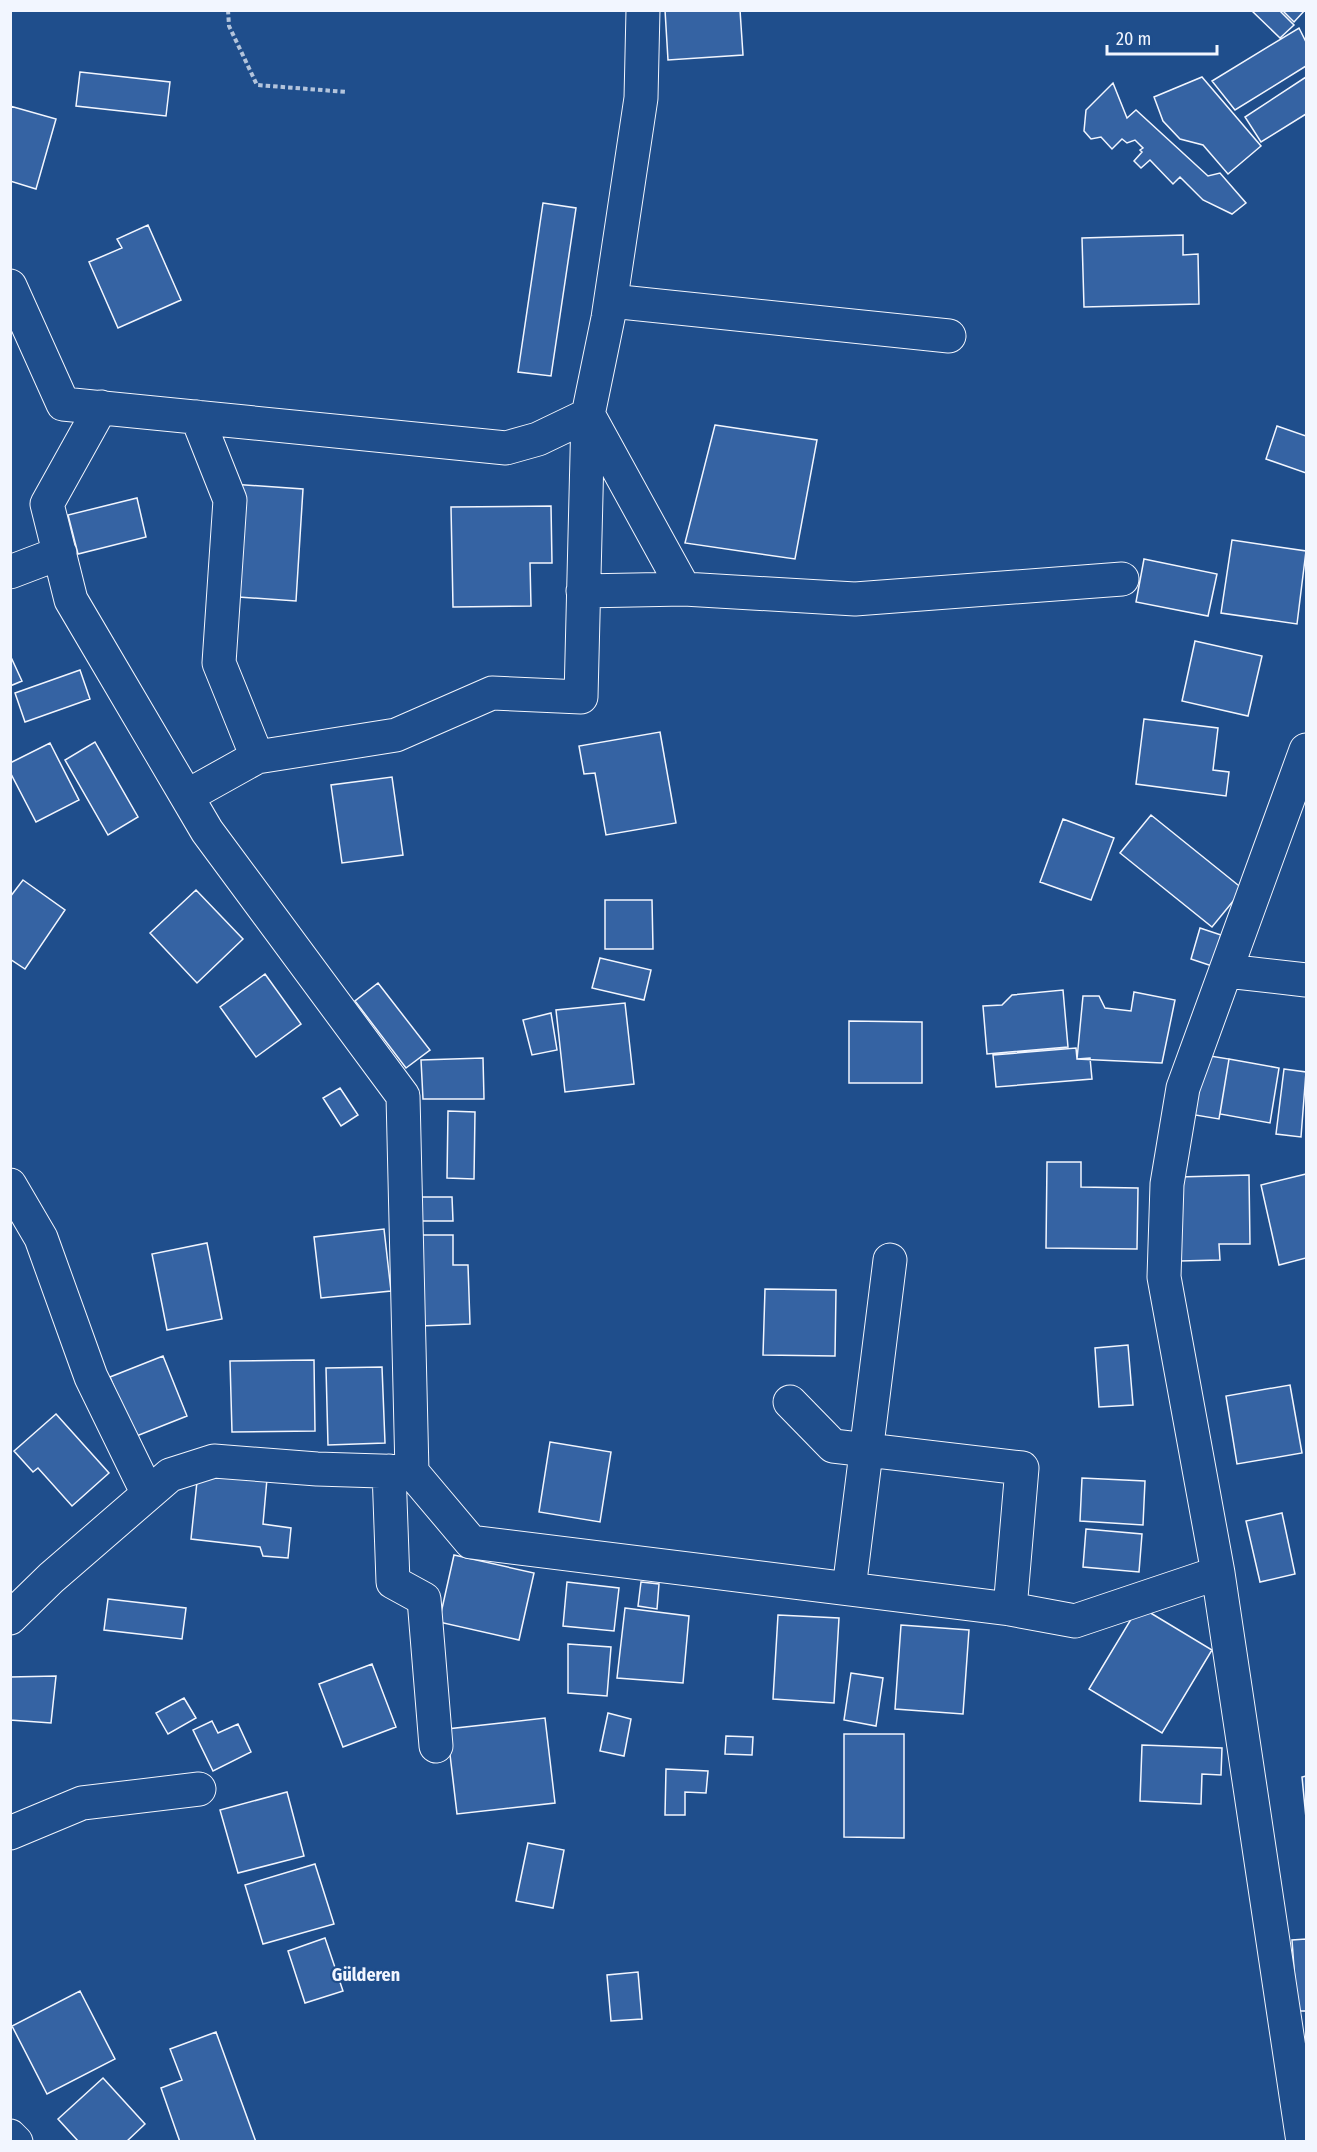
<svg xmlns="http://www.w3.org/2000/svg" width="1317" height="2152" font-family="'Fira Sans Condensed',sans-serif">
	<rect width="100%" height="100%" fill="#1f4e8c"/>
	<path fill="#3563a3" stroke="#f2f6ff" stroke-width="1.5" d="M665,10H740L743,55L668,60Z
		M1251,10H1279L1294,25L1280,38Z
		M1282,10H1305L1294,22Z
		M1299,28L1306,42V66L1235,110L1212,81Z
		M80,72L170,82L166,116L76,106Z
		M1202,77L1261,146L1228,174L1203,145L1180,139L1163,121L1154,97Z
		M1306,77V114L1261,142L1245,117Z
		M1113,83L1127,118L1136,110L1208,176L1220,173L1246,203L1232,214L1203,200L1180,177L1173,184L1150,160L1141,168L1134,161L1142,152L1140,150L1143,148L1135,140L1127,143L1122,139L1112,149L1101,137L1091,139L1084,131L1086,110Z
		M10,106L56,119L36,189L10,181Z
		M543,203L576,208L551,376L518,372Z
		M148,225L181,300L118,328L89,262L122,248L117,239Z
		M1183,235V255L1198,254L1199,304L1084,307L1082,238Z
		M715,425L817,440L795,559L685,543Z
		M1277,426L1306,436V473L1266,459Z
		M231,484L303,489L296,601L224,596Z
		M137,498L146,537L78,554L68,515Z
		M551,506L552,563H530L531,606L453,607L451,507Z
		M1232,540L1306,551L1297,624L1221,613Z
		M1144,559L1217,574L1208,616L1136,602Z
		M1195,641L1262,656L1248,716L1182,701Z
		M10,655L22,681L10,686Z
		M80,670L90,699L25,722L15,693Z
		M1144,719L1218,728L1213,770L1229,772L1226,796L1136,784Z
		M660,732L676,823L606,835L595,773L584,774L579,746Z
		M95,742L138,817L108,835L65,760Z
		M50,743L79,800L36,822L10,772V763Z
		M392,777L403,855L342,863L331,785Z
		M1151,815L1243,889L1212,927L1120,853Z
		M1063,819L1114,838L1091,900L1040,882Z
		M23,880L65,910L25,969L10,959V897Z
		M196,890L243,939L197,983L150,933Z
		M605,900H652L653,949H605Z
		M1200,928L1221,935L1212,966L1191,959Z
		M600,958L651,970L644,1000L592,988Z
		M265,974L301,1024L256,1057L220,1007Z
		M378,983L430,1050L406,1068L355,1001Z
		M1063,990L1068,1047L987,1054L983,1006L1002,1005L1012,995Z
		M1134,992L1175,1000L1162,1063L1077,1059L1083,996H1099L1105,1008L1131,1011Z
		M625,1003L634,1084L565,1092L556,1010Z
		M551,1013L557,1050L532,1055L523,1020Z
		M849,1021L922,1022V1083H849Z
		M1076,1048L1077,1059L1090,1058L1092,1079L996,1087L993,1055Z
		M1204,1055L1229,1059L1219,1119L1195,1115Z
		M483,1058L484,1099H423L421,1060Z
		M1229,1059L1279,1068L1270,1123L1220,1114Z
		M1284,1069L1306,1072L1301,1137L1276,1134Z
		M340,1088L358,1115L341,1126L323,1098Z
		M448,1111L475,1112L474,1179L447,1178Z
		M1047,1162H1081V1187L1138,1188L1137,1249L1046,1248Z
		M1306,1174V1258L1279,1265L1261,1185Z
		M1249,1175L1250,1244H1219L1220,1260L1180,1261L1179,1177Z
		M418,1197H452L453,1221H418Z
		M384,1229L391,1291L321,1298L314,1237Z
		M413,1235H453V1265H468L470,1324L420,1326Z
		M207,1243L222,1319L167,1330L152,1254Z
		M765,1289L836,1290L835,1356L763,1355Z
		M1128,1345L1133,1405L1099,1407L1095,1348Z
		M163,1356L187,1416L134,1437L110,1377Z
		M314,1360L315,1431L232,1432L230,1361Z
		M382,1367L385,1443L328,1445L326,1368Z
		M1290,1385L1302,1453L1237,1464L1226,1396Z
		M56,1414L109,1473L72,1506L38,1468L33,1472L14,1451Z
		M550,1442L611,1452L600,1522L539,1512Z
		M198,1472L267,1479L263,1524L291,1528L288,1558L263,1556L260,1547L191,1539Z
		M1082,1478L1145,1481L1143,1525L1080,1521Z
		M1282,1513L1295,1574L1260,1582L1246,1521Z
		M1086,1529L1142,1534L1139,1572L1083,1567Z
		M454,1555L534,1573L519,1640L439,1622Z
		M567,1582L619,1588L614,1631L563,1626Z
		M641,1582L659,1584L657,1609L638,1606Z
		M108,1599L186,1608L182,1639L104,1630Z
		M1139,1606L1212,1650L1162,1733L1089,1689Z
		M625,1608L689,1616L683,1683L617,1678Z
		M778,1615L839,1618L834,1703L773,1699Z
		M901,1625L969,1630L963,1714L895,1709Z
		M568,1644L611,1647L607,1696L568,1693Z
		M372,1664L396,1727L343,1747L319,1684Z
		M851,1673L883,1678L876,1726L844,1720Z
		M56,1676L51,1723L10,1720V1677Z
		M184,1698L196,1718L168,1734L156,1713Z
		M608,1713L631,1719L624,1756L600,1751Z
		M545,1718L555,1803L457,1814L447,1729Z
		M212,1721L218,1733L238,1724L251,1752L213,1771L193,1730Z
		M844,1734H904V1838L844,1837Z
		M726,1736L753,1737L752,1755L725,1754Z
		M1142,1745L1222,1748L1221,1775L1202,1774L1201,1804L1140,1801Z
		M666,1769L708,1771L706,1793L685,1792V1815H665Z
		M1306,1776V1818L1302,1777Z
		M287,1792L304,1856L238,1873L220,1810Z
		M528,1843L564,1850L553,1908L516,1901Z
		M315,1864L334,1924L263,1944L245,1885Z
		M325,1938L343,1991L305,2003L288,1951Z
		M1306,1939V2011H1297L1292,1940Z
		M638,1972L642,2019L611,2021L607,1975Z
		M80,1991L115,2059L47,2094L12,2026Z
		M216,2032L256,2142H180L161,2088L182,2080L170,2049Z
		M103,2078L145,2124L126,2142H79L58,2119Z"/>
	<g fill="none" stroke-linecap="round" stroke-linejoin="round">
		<defs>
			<path id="street" d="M10,286L63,404L506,448L538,439L588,415L608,318L641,98L643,10
				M611,301L949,336
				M101,407L47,504L71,600L207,831L403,1096L412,1472
				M589,416L684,589L855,599L1122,579
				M197,417L230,500L219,663L257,757
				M10,572L60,553
				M583,591L684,589
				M187,796L257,757L396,735L492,693L581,697L588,415
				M1227,971L1306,980
				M10,1185L41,1238L91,1377L148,1494
				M790,1402L833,1446L1022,1468L1010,1609
				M389,1471L393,1582L424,1599L436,1746
				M1218,1573L1303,2142
				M849,1589L890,1260
				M10,1618L51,1578L170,1475L214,1461L317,1469L412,1472L471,1542L1010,1609L1075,1621L1218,1573L1164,1277L1167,1184L1183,1088L1306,750
				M10,1833L82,1803L199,1789
				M10,2136L16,2142"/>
		</defs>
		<use href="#street" stroke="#f2f6ff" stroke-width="35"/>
		<path stroke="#b3c4dc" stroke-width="4" stroke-dasharray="4.5 3" stroke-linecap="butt" d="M228,10L229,26L257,85L347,92"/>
		<use href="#street" stroke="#1f4e8c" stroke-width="33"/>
	</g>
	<g text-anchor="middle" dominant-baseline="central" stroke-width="4.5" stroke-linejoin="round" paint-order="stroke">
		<g font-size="18" font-weight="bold" fill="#f2f6ff" stroke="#1f4e8c">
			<text x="366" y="1975">Gülderen</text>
		</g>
	</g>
	<rect width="1317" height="2152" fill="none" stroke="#f2f6ff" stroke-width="24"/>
	<path d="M1107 45v9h110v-9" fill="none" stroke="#f2f6ff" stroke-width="3"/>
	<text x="1116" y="45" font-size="18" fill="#f2f6ff" stroke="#1f4e8c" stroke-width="4.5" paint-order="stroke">20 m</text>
</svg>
